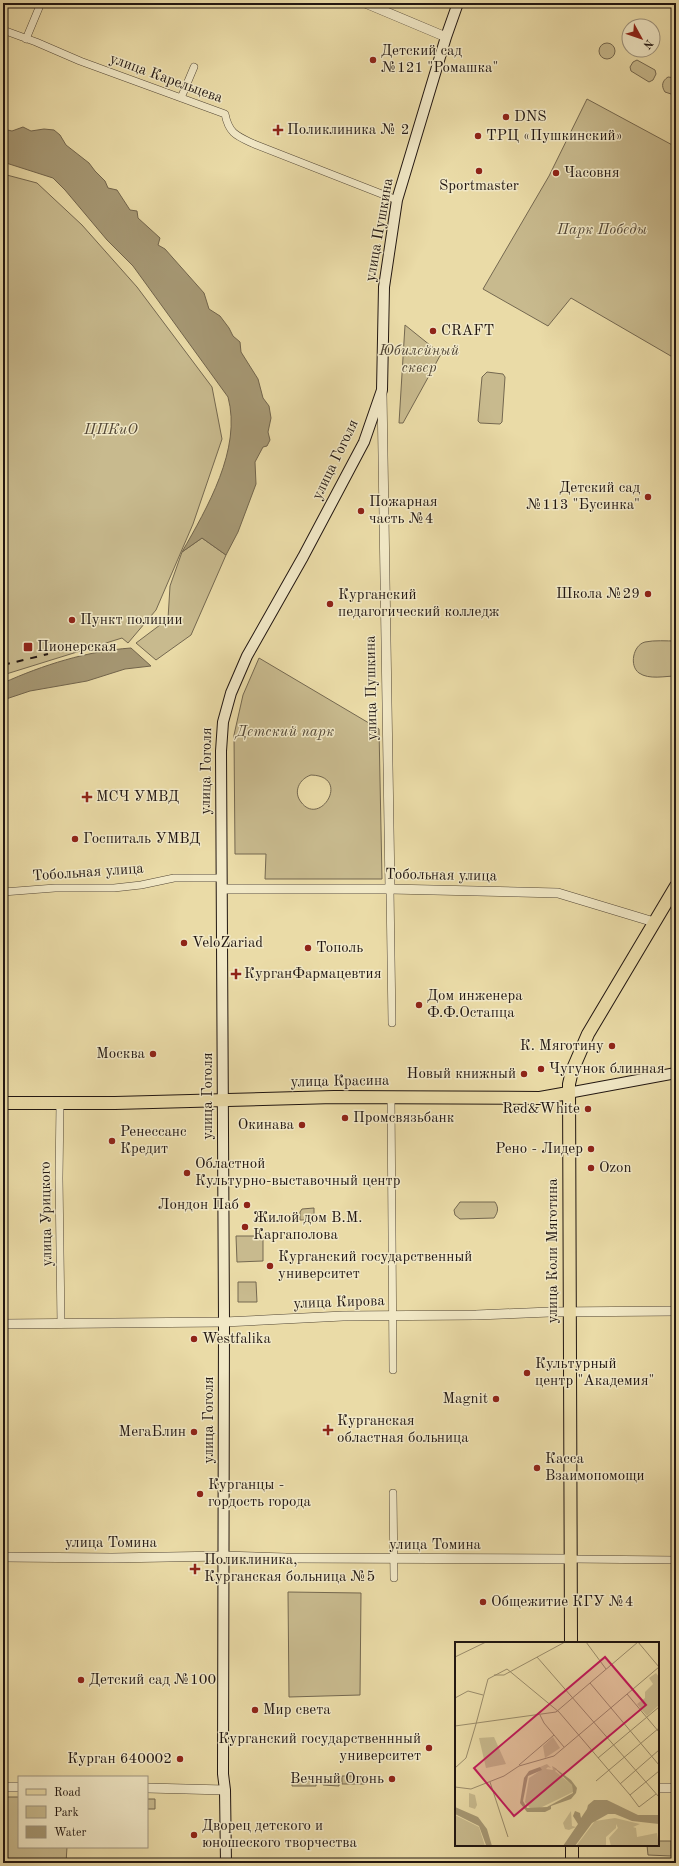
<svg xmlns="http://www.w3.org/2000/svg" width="679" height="1866" font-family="'Old Standard TT',serif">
	<rect width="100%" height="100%" fill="#eadba7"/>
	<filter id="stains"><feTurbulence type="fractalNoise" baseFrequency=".005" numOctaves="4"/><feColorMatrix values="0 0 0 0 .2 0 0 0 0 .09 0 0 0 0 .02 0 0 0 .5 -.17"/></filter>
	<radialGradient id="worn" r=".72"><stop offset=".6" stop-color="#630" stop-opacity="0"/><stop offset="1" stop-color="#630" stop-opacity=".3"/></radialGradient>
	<path fill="#c8ba8e" stroke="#746850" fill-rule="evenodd" d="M599 51a8 8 0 1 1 16 0a8 8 0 1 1-16 0Z
		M637,60L655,70L656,74L653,80L649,82L631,71L630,67L633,62Z
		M668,77L676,78V92L671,94L665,92C661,86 662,81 668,77Z
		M587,99L676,147V359L571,298L548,326L483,289L549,176Z
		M3,174L37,183L82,225L137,287L212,387L222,439L193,524L156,610L128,643L122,638L3,675Z
		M405,325L441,354L403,423H399Z
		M487,372L503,374L505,377L502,422L500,424L480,423L478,421L482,377Z
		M202,538L226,555L191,635L156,660L136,643L168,619L170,586L182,552Z
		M676,641V676C665,676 649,680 639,673C629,666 633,645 645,642C654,640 667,641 676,641Z
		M259,658L379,729L382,879H265L266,854H235L234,735L243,695ZM311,775C352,776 320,828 301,802C293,792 299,779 311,775Z
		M460,1202H495C499,1208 498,1212 494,1218L460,1219L455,1215L454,1210Z
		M314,1208V1220H300V1212L302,1209Z
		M236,1236H263V1261L237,1262Z
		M238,1282H256L257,1302H238Z
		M288,1592L361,1593L360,1695L289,1697Z
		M342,1776H365V1784H342Z
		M323,1777H339V1786L323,1785Z
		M292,1778H316V1786H292Z
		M3,1797H19V1847H67L66,1863H3Z
		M147,1799H155V1809H147Z
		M658,1841H671V1856L648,1855L647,1845H658Z"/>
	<path fill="#a69874" stroke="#71644c" d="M23,127L31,131L44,129L54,130L60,135L66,145L89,163L95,171L105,181L108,188L117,190L130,210L137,211L138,218L160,238L158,245L165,249L204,293L209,309L220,316L229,328L233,336L240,342L241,352L258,379L263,398L269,406L271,418L268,432L270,440L267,446L263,447L255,462L256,484L238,532L226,555L202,538L182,552C207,508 242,449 228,397L133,266L107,240L65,190L53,178L3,162V129L12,131Z
		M131,648L151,666L125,669L87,681L30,691L3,700V683C43,665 87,651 131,648Z"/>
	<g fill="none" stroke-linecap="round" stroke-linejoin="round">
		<defs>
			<path id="minor" d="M3,30L36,42L80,61L225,114C229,134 237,136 254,144L397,200
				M26,39L41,3
				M181,98L194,67
				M390,889L392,1023
				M3,892L55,888H114L141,885L174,878H222
				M391,1097L393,1370
				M60,1104L59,1178L61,1324
				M393,1493L394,1578
				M570,1559L676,1560"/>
			<path id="tertiary" d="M365,3L446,37
				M382,393L390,889
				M222,889H390L558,893L654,922
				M3,1324L224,1322L343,1316L476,1315L550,1312L676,1311
				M3,1557L112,1558L224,1556L286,1558L570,1559
				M3,1787H19
				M147,1788L225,1790
				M658,1788H676"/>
			<path id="secondary" d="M568,1093L676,1073
				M226,1863L225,1790L223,1774L224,1322L221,751L223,722L231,693L247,656L303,557L364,442L382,390L384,287L397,200L446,37L458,3"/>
			<path id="primary" d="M3,1103H115L334,1097L540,1098L568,1093
				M571,1643L569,1084L572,1071L588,1034L676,886
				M572,1845V1863"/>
		</defs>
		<use href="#minor" stroke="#534736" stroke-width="8"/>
		<use href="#tertiary" stroke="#534736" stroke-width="10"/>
		<use href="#secondary" stroke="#211611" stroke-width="12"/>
		<use href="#primary" stroke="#211611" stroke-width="14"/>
		<use href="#minor" stroke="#f1e8c6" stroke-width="7"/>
		<use href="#tertiary" stroke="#f1e8c6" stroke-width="9"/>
		<use href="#secondary" stroke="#f1e8c6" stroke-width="10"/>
		<use href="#primary" stroke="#eadba7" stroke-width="12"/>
		<path stroke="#211611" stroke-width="2" stroke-dasharray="7 7" stroke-linecap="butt" d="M3,665L48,654"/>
	</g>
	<g fill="#8f2418" stroke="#f1e8c6" stroke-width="1.5">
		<circle cx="373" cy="60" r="4"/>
		<circle cx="506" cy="117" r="4"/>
		<path d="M276 124h4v4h4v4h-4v4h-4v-4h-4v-4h4z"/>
		<circle cx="478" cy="136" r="4"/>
		<circle cx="479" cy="171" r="4"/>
		<circle cx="556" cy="173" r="4"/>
		<circle cx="433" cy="331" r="4"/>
		<circle cx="648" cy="497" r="4"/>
		<circle cx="361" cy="511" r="4"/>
		<circle cx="648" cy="594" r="4"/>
		<circle cx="330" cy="604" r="4"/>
		<circle cx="72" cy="620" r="4"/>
		<rect x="23" y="642" width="10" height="10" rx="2"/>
		<path d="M85 791h4v4h4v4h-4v4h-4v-4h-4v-4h4z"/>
		<circle cx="75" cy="839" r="4"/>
		<circle cx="184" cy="943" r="4"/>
		<circle cx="308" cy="948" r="4"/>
		<path d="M234 968h4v4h4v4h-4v4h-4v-4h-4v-4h4z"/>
		<circle cx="419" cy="1005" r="4"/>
		<circle cx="612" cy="1046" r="4"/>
		<circle cx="153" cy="1054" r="4"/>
		<circle cx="541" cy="1069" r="4"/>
		<circle cx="524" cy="1074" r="4"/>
		<circle cx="588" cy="1109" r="4"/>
		<circle cx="345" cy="1118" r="4"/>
		<circle cx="302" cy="1125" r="4"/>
		<circle cx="112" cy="1141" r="4"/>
		<circle cx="591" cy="1149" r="4"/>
		<circle cx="591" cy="1168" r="4"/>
		<circle cx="187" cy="1173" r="4"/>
		<circle cx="247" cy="1205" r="4"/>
		<circle cx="245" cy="1227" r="4"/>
		<circle cx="270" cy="1266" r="4"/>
		<circle cx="194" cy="1339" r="4"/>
		<circle cx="527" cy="1373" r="4"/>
		<circle cx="496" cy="1399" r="4"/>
		<path d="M326 1424h4v4h4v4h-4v4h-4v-4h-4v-4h4z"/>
		<circle cx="194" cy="1432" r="4"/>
		<circle cx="537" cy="1468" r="4"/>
		<circle cx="200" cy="1494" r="4"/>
		<path d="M193 1563h4v4h4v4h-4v4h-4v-4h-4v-4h4z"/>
		<circle cx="483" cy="1602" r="4"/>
		<circle cx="81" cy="1680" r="4"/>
		<circle cx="255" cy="1710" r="4"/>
		<circle cx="429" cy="1748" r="4"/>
		<circle cx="180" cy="1759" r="4"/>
		<circle cx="392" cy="1779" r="4"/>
		<circle cx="194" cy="1835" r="4"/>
	</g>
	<g text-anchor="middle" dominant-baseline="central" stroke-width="3" stroke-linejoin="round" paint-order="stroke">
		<g font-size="15" fill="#211611" stroke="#f1e8c6" text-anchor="start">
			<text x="381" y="51">Детский сад<tspan x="381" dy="17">№121 "Ромашка"</tspan></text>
			<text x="514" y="117">DNS</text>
			<text x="287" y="130">Поликлиника № 2</text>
			<text x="486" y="136">ТРЦ «Пушкинский»</text>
			<text x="564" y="173">Часовня</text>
			<text x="479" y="186" text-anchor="middle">Sportmaster</text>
			<text x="441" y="331">CRAFT</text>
			<text x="640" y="488" text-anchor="end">Детский сад<tspan x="640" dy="17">№113 "Бусинка"</tspan></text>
			<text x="369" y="502">Пожарная<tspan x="369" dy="17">часть №4</tspan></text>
			<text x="640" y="594" text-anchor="end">Школа №29</text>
			<text x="338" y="595">Курганский<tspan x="338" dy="17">педагогический колледж</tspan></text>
			<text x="80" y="620">Пункт полиции</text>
			<text x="37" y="647">Пионерская</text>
			<text x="96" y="797">МСЧ УМВД</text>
			<text x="83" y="839">Госпиталь УМВД</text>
			<text x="192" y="943">VeloZariad</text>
			<text x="316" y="948">Тополь</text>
			<text x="244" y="974">КурганФармацевтия</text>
			<text x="427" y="996">Дом инженера<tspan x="427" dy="17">Ф.Ф.Остапца</tspan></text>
			<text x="604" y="1046" text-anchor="end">К. Мяготину</text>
			<text x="145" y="1054" text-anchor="end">Москва</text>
			<text x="549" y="1069">Чугунок блинная</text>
			<text x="516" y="1074" text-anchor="end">Новый книжный</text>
			<text x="580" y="1109" text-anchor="end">Red&amp;White</text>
			<text x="353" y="1118">Промсвязьбанк</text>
			<text x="294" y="1125" text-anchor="end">Окинава</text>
			<text x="120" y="1132">Ренессанс<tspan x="120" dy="17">Кредит</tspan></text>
			<text x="583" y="1149" text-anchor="end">Рено - Лидер</text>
			<text x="195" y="1164">Областной<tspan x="195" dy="17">Культурно-выставочный центр</tspan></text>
			<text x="599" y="1168">Ozon</text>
			<text x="239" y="1205" text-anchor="end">Лондон Паб</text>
			<text x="253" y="1218">Жилой дом В.М.<tspan x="253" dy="17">Каргаполова</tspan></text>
			<text x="278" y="1257">Курганский государственный<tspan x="278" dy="17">университет</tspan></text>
			<text x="202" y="1339">Westfalika</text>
			<text x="535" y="1364">Культурный<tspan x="535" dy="17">центр "Академия"</tspan></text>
			<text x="488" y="1399" text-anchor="end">Magnit</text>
			<text x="337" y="1421">Курганская<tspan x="337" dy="17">областная больница</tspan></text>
			<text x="186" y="1432" text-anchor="end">МегаБлин</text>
			<text x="545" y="1459">Касса<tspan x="545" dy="17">Взаимопомощи</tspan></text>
			<text x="208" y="1485">Курганцы -<tspan x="208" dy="17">гордость города</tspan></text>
			<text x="204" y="1560">Поликлиника,<tspan x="204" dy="17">Курганская больница №5</tspan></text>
			<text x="491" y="1602">Общежитие КГУ №4</text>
			<text x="89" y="1680">Детский сад №100</text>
			<text x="263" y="1710">Мир света</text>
			<text x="421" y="1739" text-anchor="end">Курганский государственнный<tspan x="421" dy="17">университет</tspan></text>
			<text x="172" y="1759" text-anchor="end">Курган 640002</text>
			<text x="384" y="1779" text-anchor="end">Вечный Огонь</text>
			<text x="202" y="1826">Дворец детского и<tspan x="202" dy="17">юношеского творчества</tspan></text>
		</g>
		<g font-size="15" fill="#211611" stroke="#f1e8c6">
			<text transform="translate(166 79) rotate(20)">улица Карельцева</text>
			<text transform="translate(380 230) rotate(-80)">улица Пушкина</text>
			<text transform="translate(336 460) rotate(-64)">улица Гоголя</text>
			<text transform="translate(372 688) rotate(-91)">улица Пушкина</text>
			<text transform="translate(207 771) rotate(-89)">улица Гоголя</text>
			<text transform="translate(88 873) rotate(-4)">Тобольная улица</text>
			<text transform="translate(441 876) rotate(1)">Тобольная улица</text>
			<text transform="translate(340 1082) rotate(-1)">улица Красина</text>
			<text transform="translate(208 1096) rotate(-90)">улица Гоголя</text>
			<text transform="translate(47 1214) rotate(-91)">улица Урицкого</text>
			<text transform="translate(553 1251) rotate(-90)">улица Коли Мяготина</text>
			<text transform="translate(339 1303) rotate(-2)">улица Кирова</text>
			<text transform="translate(209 1420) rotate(-90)">улица Гоголя</text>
			<text x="111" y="1543">улица Томина</text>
			<text x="435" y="1545">улица Томина</text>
		</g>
		<g font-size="15" font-style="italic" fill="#534736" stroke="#f1e8c6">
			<text x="602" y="230">Парк Победы</text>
			<text x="419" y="351">Юбилейный<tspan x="419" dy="17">сквер</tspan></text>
			<text x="111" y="430">ЦПКиО</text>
			<text x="285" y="732">Детский парк</text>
		</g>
	</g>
	<g transform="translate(455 1642)">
		<rect width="204" height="204" fill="#eadba7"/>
		<path d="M201,31L204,35V63L192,74L182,62L190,56V50L198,42L194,36ZM39,95L51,122L31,126L24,96ZM98,95L105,106L90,116L88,104ZM92,122L96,126L93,125L91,127L98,128L97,124L102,127L100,129L117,143L118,150L85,166H75L70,160L74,136L86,128L85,125ZM14,151L20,153L22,163L20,167L14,165ZM116,169L117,184L121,185L114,188L110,187L108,181ZM0,173L24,185L30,204H0ZM160,176L185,182L178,185L181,186L182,195L202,191L204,204H156L154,196L163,186L161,182V186L151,195V204H121L140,179Z" fill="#c8ba8e"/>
		<path d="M97,124L116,138L122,146L121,151L116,157L96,164V167L90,170H72L65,161L69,136L74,129L85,125L87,128L73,134L68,159L72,166L92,165L118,151L117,143ZM139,158H152L183,173H204V182L177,179L160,172H153L137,181L120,204H108L123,182L118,174L120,169L125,171L126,176L132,167L133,163ZM0,165L23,175L32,187L37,204L31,203L24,184L0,172Z" fill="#a69874"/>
		<path fill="none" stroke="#9a8c6b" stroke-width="1" d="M131,0L151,27M0,15L31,0M82,15L204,155M39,33H49L110,0M135,41L204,123M172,52L204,90M0,56L13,49L28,53M85,73L89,81L109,105M21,82L33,37L52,27L104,70L175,153L204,129M0,84L101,70L183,0M143,116L204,65M64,123L99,93M0,126L11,116L21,82M141,139L204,86M35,140L53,195M165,142L204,108M0,145L16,147L49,134L64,124L99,114L204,25L183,0M175,153L184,165L201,152"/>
		<path fill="#c2185b" fill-opacity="0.15" stroke="#c2185b" stroke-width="2" d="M150,15L191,63L59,174L19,126Z"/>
		<rect width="204" height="204" fill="none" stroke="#211611" stroke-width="2"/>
	</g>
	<rect width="679" height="1866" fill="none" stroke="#eadba7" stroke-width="16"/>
	<rect x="4" y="4" width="671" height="1858" fill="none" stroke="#211611" stroke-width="2"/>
	<rect x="8" y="8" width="663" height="1850" fill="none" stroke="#211611"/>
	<rect x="18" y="1776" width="130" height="72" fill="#f1e8c6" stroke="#9e947e"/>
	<rect x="26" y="1789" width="20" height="6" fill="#eadba7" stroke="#9e947e"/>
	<text x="54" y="1796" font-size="12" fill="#211611">Road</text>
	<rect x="26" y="1806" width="20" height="12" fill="#c8ba8e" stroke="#9e947e"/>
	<text x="54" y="1816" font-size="12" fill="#211611">Park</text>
	<rect x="26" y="1826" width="20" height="12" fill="#a69874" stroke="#9e947e"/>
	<text x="54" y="1836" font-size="12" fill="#211611">Water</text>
	<g transform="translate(641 38) rotate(130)"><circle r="19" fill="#f1e8c6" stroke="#9e947e"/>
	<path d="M0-3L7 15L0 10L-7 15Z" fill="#8f2418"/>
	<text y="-6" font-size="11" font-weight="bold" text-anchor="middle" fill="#211611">N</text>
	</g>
	<rect width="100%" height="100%" filter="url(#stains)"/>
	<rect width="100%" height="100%" fill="url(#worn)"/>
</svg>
